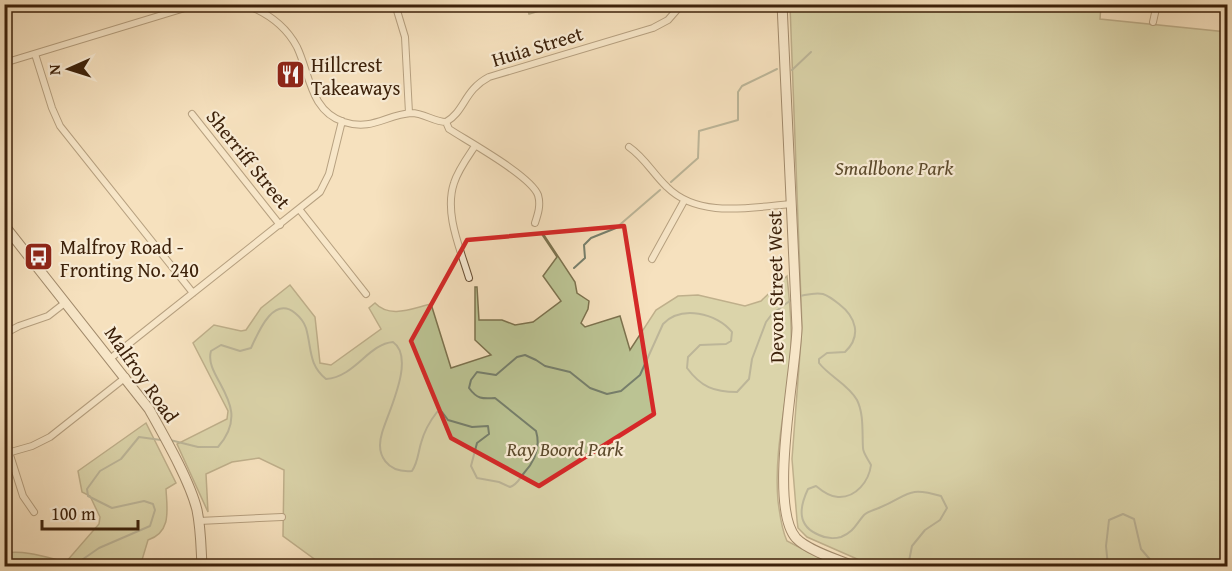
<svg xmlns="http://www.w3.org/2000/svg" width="1232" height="571" font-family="'Gentium Book Plus',serif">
	<rect width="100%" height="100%" fill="#f6e1be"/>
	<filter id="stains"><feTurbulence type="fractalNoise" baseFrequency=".00333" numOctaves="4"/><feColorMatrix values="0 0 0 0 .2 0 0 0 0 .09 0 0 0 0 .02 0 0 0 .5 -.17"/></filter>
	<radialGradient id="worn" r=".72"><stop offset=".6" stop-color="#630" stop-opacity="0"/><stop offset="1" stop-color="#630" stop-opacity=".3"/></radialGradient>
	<path fill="#bbc393" stroke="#7c724e" stroke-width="1.5" d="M526,4H560V5L529,14Z
		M790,5H1101L1100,19L1227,32V566H873L807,537L798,528L797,520L792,459L802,327Z
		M542,232L575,282L577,293L589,301L588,309L581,323L585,327L620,316L630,350L656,310L678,296L698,295L745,306L761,301L787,276C790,305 793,335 790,364C785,410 774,454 778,501C780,515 781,528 787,541L835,566H324L283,536L284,470L259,458L232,462L206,474L208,512L177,444L227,419L228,411L193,343L214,325L241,331L246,330L261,308L290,285L315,317L320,363L331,365L381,329L369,308L375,303C390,319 413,308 431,304L451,368L491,355L475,340V287H477L479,320H502L515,325L533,322L561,301L543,276L557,257L541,233Z
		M146,423L176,483L166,489C167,509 172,532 148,540L142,560L130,566H5V553C26,550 45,557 66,562L99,524L100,517L90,496L82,492L78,471Z"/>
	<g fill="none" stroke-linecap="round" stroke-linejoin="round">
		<path stroke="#767f6c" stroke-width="2" d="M792,70L811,52
			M671,182L698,158L699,131L738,120V92L742,86L777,69
			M574,268L585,258L584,245L591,238L616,228L660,190
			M799,296C806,295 815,292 823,294C829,296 834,300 839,304C856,317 862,336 845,352L827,353L819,359V363C830,377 848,384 857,400C864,414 862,432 863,448C863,453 868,459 871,465C869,481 856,498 838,497C830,497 822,491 816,486L808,489C799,508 797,526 819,535C825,538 834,539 841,537C854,532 856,524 864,515C868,511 875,510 881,507C909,495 907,486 941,496L947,508L940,520L925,530L912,546L908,566
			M170,440L198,447H218C255,405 203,378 211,351L221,345L240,351L251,348C258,333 273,295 295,313C300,317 304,322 306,328C312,349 308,364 326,379C355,377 368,344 393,342C416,358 388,412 382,433C375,456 388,473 412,471C418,462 418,453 421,443C424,432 430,421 437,412H442L448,420L472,427L488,426L489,434L477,443L471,466L477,478L499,482L510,487C518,484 519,479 524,473C535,461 541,448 536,431L495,398C482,399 477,399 469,388L471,380L477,372L496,375L517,357L525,355L536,360L545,366L570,372L590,388L607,394L621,391L640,375L663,324C681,305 717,313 732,332L731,341L726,344L700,345L688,357L687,368C701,387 714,392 737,392L749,379L752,359L766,322L772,314L791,300
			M75,566L76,564L99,548L150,526L155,510L153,504L144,501L112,508L88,496L87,489L100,471L121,459L139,437L161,440
			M1108,566L1106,546L1109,520L1123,514L1134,519L1141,549L1153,563V566"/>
		<defs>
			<path id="street" d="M244,4C266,12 286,26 297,47C310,74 310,111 344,122C372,131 386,115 411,113C424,113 434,122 446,122
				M395,4L405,37L409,113
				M1153,22L1157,4
				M35,54L52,108L60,126L193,293
				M4,63L198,4
				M192,114L280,225
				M446,122C465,111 464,90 489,77L653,28L668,20L682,4
				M446,122L449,129C469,142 531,176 538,195C541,205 538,214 535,223
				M629,147C645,158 653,174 667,187C699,219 751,207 792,204
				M299,209L366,294
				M652,259L684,201
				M469,278C460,248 444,213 454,183C458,170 467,158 475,146
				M4,334L19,326L48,316L66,302
				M111,358L320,192L329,174L342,121
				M9,452L23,496L34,512
				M4,454L32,446L50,437L126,377
				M199,521L282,517"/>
			<path id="secondary" d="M782,4L797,328C796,372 768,506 796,538C807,550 838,560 854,566
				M4,225L149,409C164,436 190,481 197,510C201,529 201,548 202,566"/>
		</defs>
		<use href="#street" stroke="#6a5137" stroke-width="8"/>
		<use href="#secondary" stroke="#3c210a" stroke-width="11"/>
		<use href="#street" stroke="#f9ecd5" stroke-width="6"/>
		<use href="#secondary" stroke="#f9ecd5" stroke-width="9"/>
	</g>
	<path d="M0 0H1232V571H0ZM624,226L654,414L539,486L451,438L411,341L467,240Z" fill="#f6e1be" fill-opacity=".55" fill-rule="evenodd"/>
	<path fill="none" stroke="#d62828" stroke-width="4.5" stroke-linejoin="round" d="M624,226L654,414L539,486L451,438L411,341L467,240Z"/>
	<defs>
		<symbol id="restaurant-square" viewBox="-11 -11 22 22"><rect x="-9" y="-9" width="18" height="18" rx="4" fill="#8f2418" stroke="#f9ecd5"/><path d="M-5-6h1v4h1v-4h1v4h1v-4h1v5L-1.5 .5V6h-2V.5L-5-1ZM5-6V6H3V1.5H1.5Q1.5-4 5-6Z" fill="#fff"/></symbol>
		<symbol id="bus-square" viewBox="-11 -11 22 22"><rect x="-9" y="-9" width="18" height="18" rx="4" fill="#8f2418" stroke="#f9ecd5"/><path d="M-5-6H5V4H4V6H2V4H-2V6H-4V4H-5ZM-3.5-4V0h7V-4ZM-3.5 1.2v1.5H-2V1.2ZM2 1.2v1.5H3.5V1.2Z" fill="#fff"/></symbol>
	</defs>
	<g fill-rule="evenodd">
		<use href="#restaurant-square" x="274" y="58" width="33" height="33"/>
		<use href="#bus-square" x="22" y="240" width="33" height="33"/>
	</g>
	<g text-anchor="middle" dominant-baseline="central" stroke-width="4.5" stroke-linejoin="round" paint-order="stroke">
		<g font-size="20" fill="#3c210a" stroke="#f9ecd5">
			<text transform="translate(537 46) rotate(-17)">Huia Street</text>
			<text transform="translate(249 159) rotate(51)">Sherriff Street</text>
			<text transform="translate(775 287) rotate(-91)">Devon Street West</text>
			<text transform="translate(142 374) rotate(55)">Malfroy Road</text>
		</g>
		<g font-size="20" fill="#3c210a" stroke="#f9ecd5" text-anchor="start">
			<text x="311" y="64">Hillcrest<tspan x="311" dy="23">Takeaways</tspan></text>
			<text x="60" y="246">Malfroy Road -<tspan x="60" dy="23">Fronting No. 240</tspan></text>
		</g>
		<g font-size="20" font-style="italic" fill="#5c4a2c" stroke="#f9ecd5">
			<text x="894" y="167">Smallbone Park</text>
			<text x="565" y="448">Ray Boord Park</text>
		</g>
	</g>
	<rect width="1232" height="571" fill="none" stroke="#f6e1be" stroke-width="24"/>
	<rect x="6" y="6" width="1220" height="559" fill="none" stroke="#3c210a" stroke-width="3"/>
	<rect x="12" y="12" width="1208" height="547" fill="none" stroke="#3c210a" stroke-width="1.5"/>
	<g transform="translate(69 69) rotate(267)" stroke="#f9ecd5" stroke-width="4.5" paint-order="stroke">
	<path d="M0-4.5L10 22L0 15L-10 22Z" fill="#3c210a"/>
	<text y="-9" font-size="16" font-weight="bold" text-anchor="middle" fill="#3c210a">N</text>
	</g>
	<path d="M42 520v9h96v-9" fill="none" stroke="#3c210a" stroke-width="3"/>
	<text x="51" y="520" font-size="18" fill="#3c210a" stroke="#f9ecd5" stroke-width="4.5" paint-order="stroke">100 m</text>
	<rect width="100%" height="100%" filter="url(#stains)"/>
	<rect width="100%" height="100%" fill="url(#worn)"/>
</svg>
